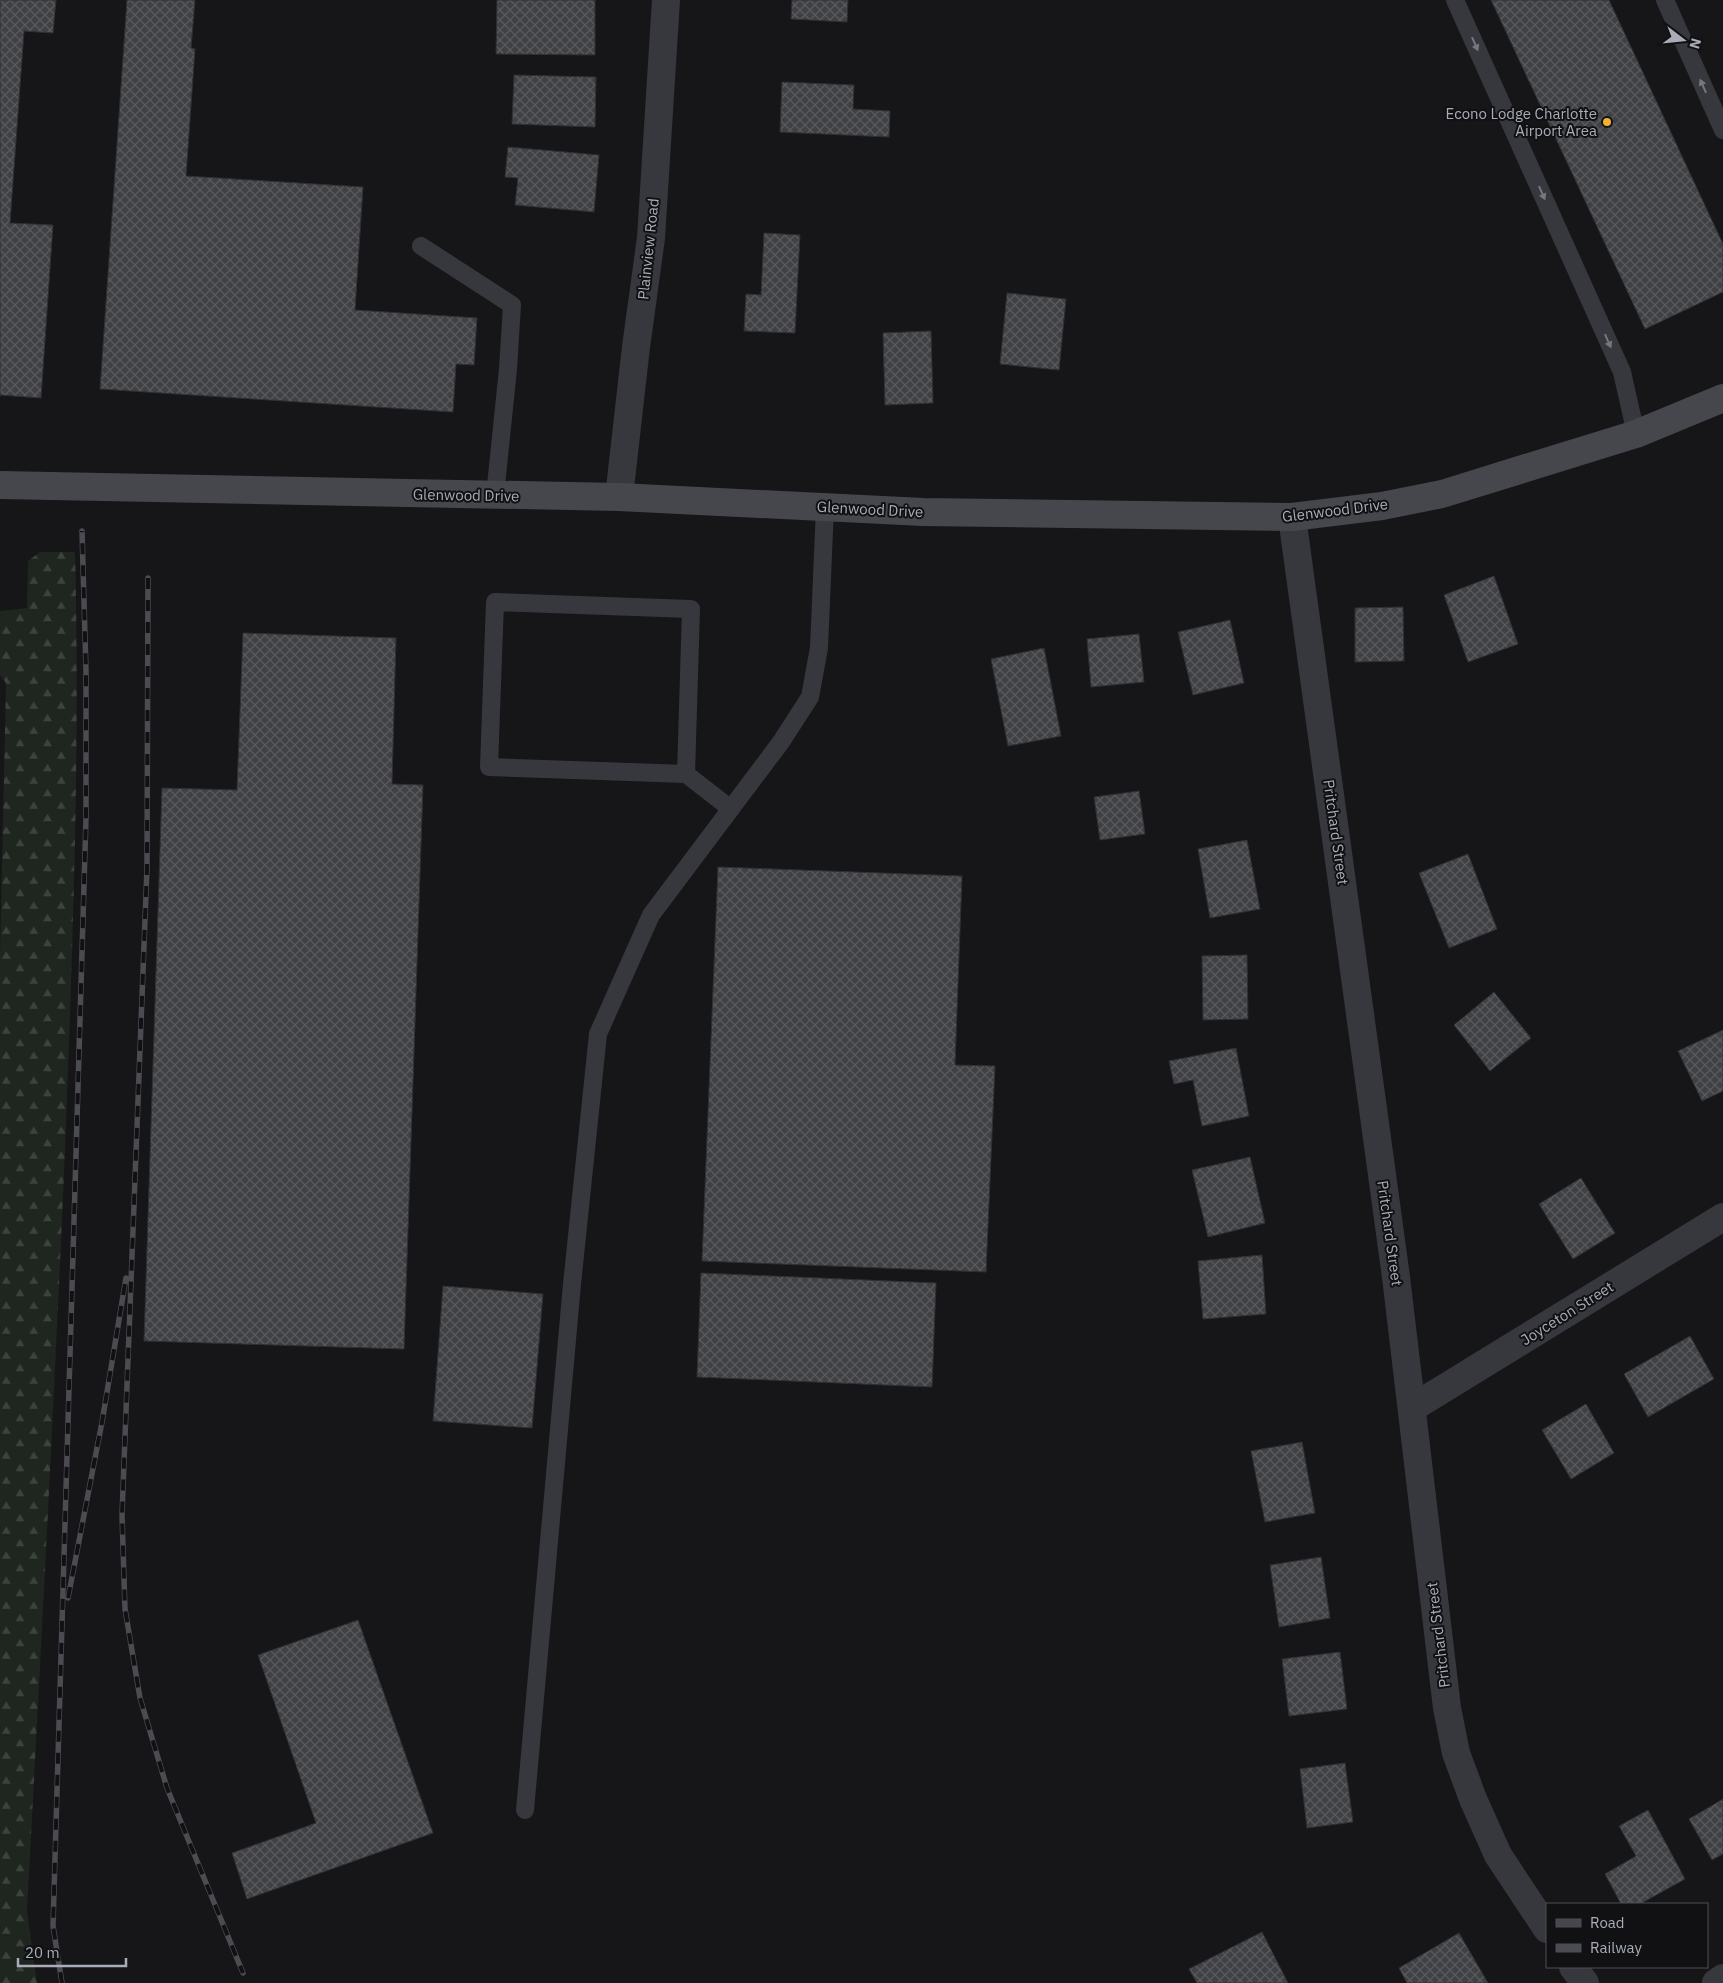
<svg xmlns="http://www.w3.org/2000/svg" width="1723" height="1983" font-family="'IBM Plex Sans',sans-serif">
	<defs>
		<pattern id="forest-firs" width="22" height="20" patternUnits="userSpaceOnUse" patternTransform="scale(1.25)"><rect width="22" height="20" fill="#1e261f"/><path d="M5 1l3.5 6h-7zM16 11l3.5 6h-7z" fill="#3c433d"/></pattern>
		<pattern id="building-cross-hatch" width="8" height="8" patternUnits="userSpaceOnUse" patternTransform="scale(1.25)"><rect width="8" height="8" fill="#404145"/><path d="M0 0l8 8M0 8l8-8" fill="none" stroke="#595a5e"/></pattern>
	</defs>
	<rect width="100%" height="100%" fill="#161618"/>
	<path fill="url(#forest-firs)" d="M40,552H75C80,744 73,935 66,1126C55,1388 41,1649 27,1911L37,1983H0V956L6,683L0,675V611L27,608L28,561Z"/>
	<path fill="url(#building-cross-hatch)" stroke="#303034" d="M0,0H56L53,33L24,31L10,223L53,225L41,398L0,395Z
		M127,0H195L191,48L195,49L186,176L363,187L355,310L477,318L474,365L456,364L453,412L100,389Z
		M497,0H595V55L496,54Z
		M792,0H848L847,22L791,19Z
		M1491,0H1609L1723,244V292L1645,329Z
		M514,75L596,77L595,127L512,124Z
		M782,82L854,85L853,109L890,111L889,137L780,132Z
		M508,147L599,155L594,212L515,205L518,178L505,177Z
		M764,233L800,235L795,333L744,331L746,294L761,295Z
		M1007,293L1066,299L1059,370L1000,364Z
		M931,331L933,403L885,405L883,333Z
		M1494,576L1518,644L1468,662L1444,595Z
		M1403,607L1404,661L1355,662V608Z
		M1230,620L1244,683L1193,695L1178,632Z
		M243,633L396,638L392,784L423,785L404,1349L144,1341L162,788L237,790Z
		M1139,634L1144,682L1091,687L1087,639Z
		M1044,648L1061,736L1008,746L991,659Z
		M1139,791L1145,834L1100,840L1094,797Z
		M1247,840L1260,909L1210,918L1198,849Z
		M1468,854L1497,929L1449,948L1419,873Z
		M718,867L962,876L955,1065L995,1066L986,1272L702,1261Z
		M1247,955L1248,1019L1203,1020L1202,956Z
		M1494,992L1531,1038L1490,1071L1454,1025Z
		M1723,1030V1091L1702,1101L1678,1051Z
		M1236,1048L1249,1116L1202,1126L1193,1080L1174,1084L1169,1061Z
		M1250,1157L1265,1223L1208,1237L1192,1170Z
		M1581,1178L1615,1233L1573,1259L1539,1204Z
		M1262,1255L1266,1314L1203,1319L1198,1261Z
		M701,1273L936,1283L932,1387L697,1377Z
		M443,1286L543,1294L532,1428L433,1421Z
		M1690,1336L1714,1379L1648,1417L1624,1374Z
		M1586,1404L1614,1453L1571,1479L1542,1430Z
		M1302,1442L1315,1513L1265,1522L1251,1451Z
		M1321,1557L1330,1618L1279,1627L1270,1565Z
		M358,1620L433,1833L247,1899L232,1853L316,1823L258,1655Z
		M1340,1652L1347,1709L1289,1716L1282,1659Z
		M1345,1763L1353,1822L1307,1828L1300,1769Z
		M1723,1799V1854L1712,1860L1689,1819Z
		M1648,1810L1685,1879L1640,1904H1621L1605,1874L1636,1856L1619,1826Z
		M1262,1932L1288,1983H1197L1189,1969Z
		M1459,1933L1488,1983H1407L1399,1968Z"/>
	<g fill="none" stroke-linecap="round" stroke-linejoin="round">
		<path stroke="#37383d" stroke-width="18" d="M1455,0L1622,372L1636,434
			M1665,0L1723,130
			M421,246L512,305L508,369L495,495
			M686,774L691,609L495,602L489,767L686,774L731,809
			M525,1810L572,1284L598,1034L651,915L781,742L810,697L819,648L825,507"/>
		<path stroke="#37383d" stroke-width="28" d="M619,497L636,347L651,238L666,0
			M1292,517L1396,1277L1447,1708L1456,1753L1473,1799L1498,1855L1547,1929
			M1412,1408L1723,1217
			M1573,1967L1585,1983
			M1716,1983L1723,1978"/>
		<path stroke="#45474d" stroke-width="28" d="M0,485L619,497L923,512L1292,517L1382,506L1442,494L1636,434L1723,398"/>
		<defs>
			<path id="rail" d="M148,578L147,868L122,1515L125,1609L140,1698L167,1788L243,1973
				M68,1598L102,1422L126,1278
				M62,1983L53,1926L86,818V671L82,531"/>
		</defs>
		<use href="#rail" stroke="#4a4c52" stroke-width="5.5"/>
		<use href="#rail" stroke="#111113" stroke-width="4" stroke-dasharray="11" stroke-linecap="butt"/>
	</g>
	<defs><path id="oneway-solid" d="M-6-.8H1V-3.2L6.5 0L1 3.2V.8H-6Z" transform="scale(1.25)"/></defs>
	<g fill="#757881">
		<use href="#oneway-solid" transform="translate(1475 44) rotate(66)"/>
		<use href="#oneway-solid" transform="translate(1703 86) rotate(-114)"/>
		<use href="#oneway-solid" transform="translate(1542 193) rotate(66)"/>
		<use href="#oneway-solid" transform="translate(1608 341) rotate(66)"/>
	</g>
	<circle fill="#f2b134" stroke="#111113" stroke-width="2" cx="1607" cy="122" r="5"/>
	<g text-anchor="middle" dominant-baseline="central" stroke-width="4" stroke-linejoin="round" paint-order="stroke">
		<g font-size="15" fill="#a8adb8" stroke="#111113" text-anchor="end">
			<text x="1597" y="113">Econo Lodge Charlotte<tspan x="1597" dy="17">Airport Area</tspan></text>
		</g>
		<g font-size="15" fill="#a8adb8" stroke="#111113">
			<text transform="translate(648 249) rotate(-84)">Plainview Road</text>
			<text transform="translate(466 495) rotate(1)">Glenwood Drive</text>
			<text transform="translate(870 509) rotate(3)">Glenwood Drive</text>
			<text transform="translate(1335 510) rotate(-7)">Glenwood Drive</text>
			<text transform="translate(1336 832) rotate(82)">Pritchard Street</text>
			<text transform="translate(1390 1233) rotate(82)">Pritchard Street</text>
			<text transform="translate(1567 1313) rotate(-32)">Joyceton Street</text>
			<text transform="translate(1438 1635) rotate(-97)">Pritchard Street</text>
		</g>
	</g>
	<rect x="1546" y="1903" width="162" height="65" fill="#111113" stroke="#4d4f55"/>
	<rect x="1556" y="1919" width="25" height="8" fill="#45474d" stroke="#4d4f55"/>
	<text x="1590" y="1928" font-size="15" fill="#a8adb8">Road</text>
	<rect x="1556" y="1944" width="25" height="8" fill="#4a4c52" stroke="#4d4f55"/>
	<text x="1590" y="1953" font-size="15" fill="#a8adb8">Railway</text>
	<g transform="translate(1683 40) rotate(106)" stroke="#111113" stroke-width="4" paint-order="stroke">
	<path d="M0-4L9 19L0 12L-9 19Z" fill="#a8adb8"/>
	<text y="-8" font-size="14" font-weight="bold" text-anchor="middle" fill="#a8adb8">N</text>
	</g>
	<path d="M18 1958v8h108v-8" fill="none" stroke="#a8adb8" stroke-width="2.5"/>
	<text x="25" y="1958" font-size="15" fill="#a8adb8" stroke="#111113" stroke-width="4" paint-order="stroke">20 m</text>
</svg>
